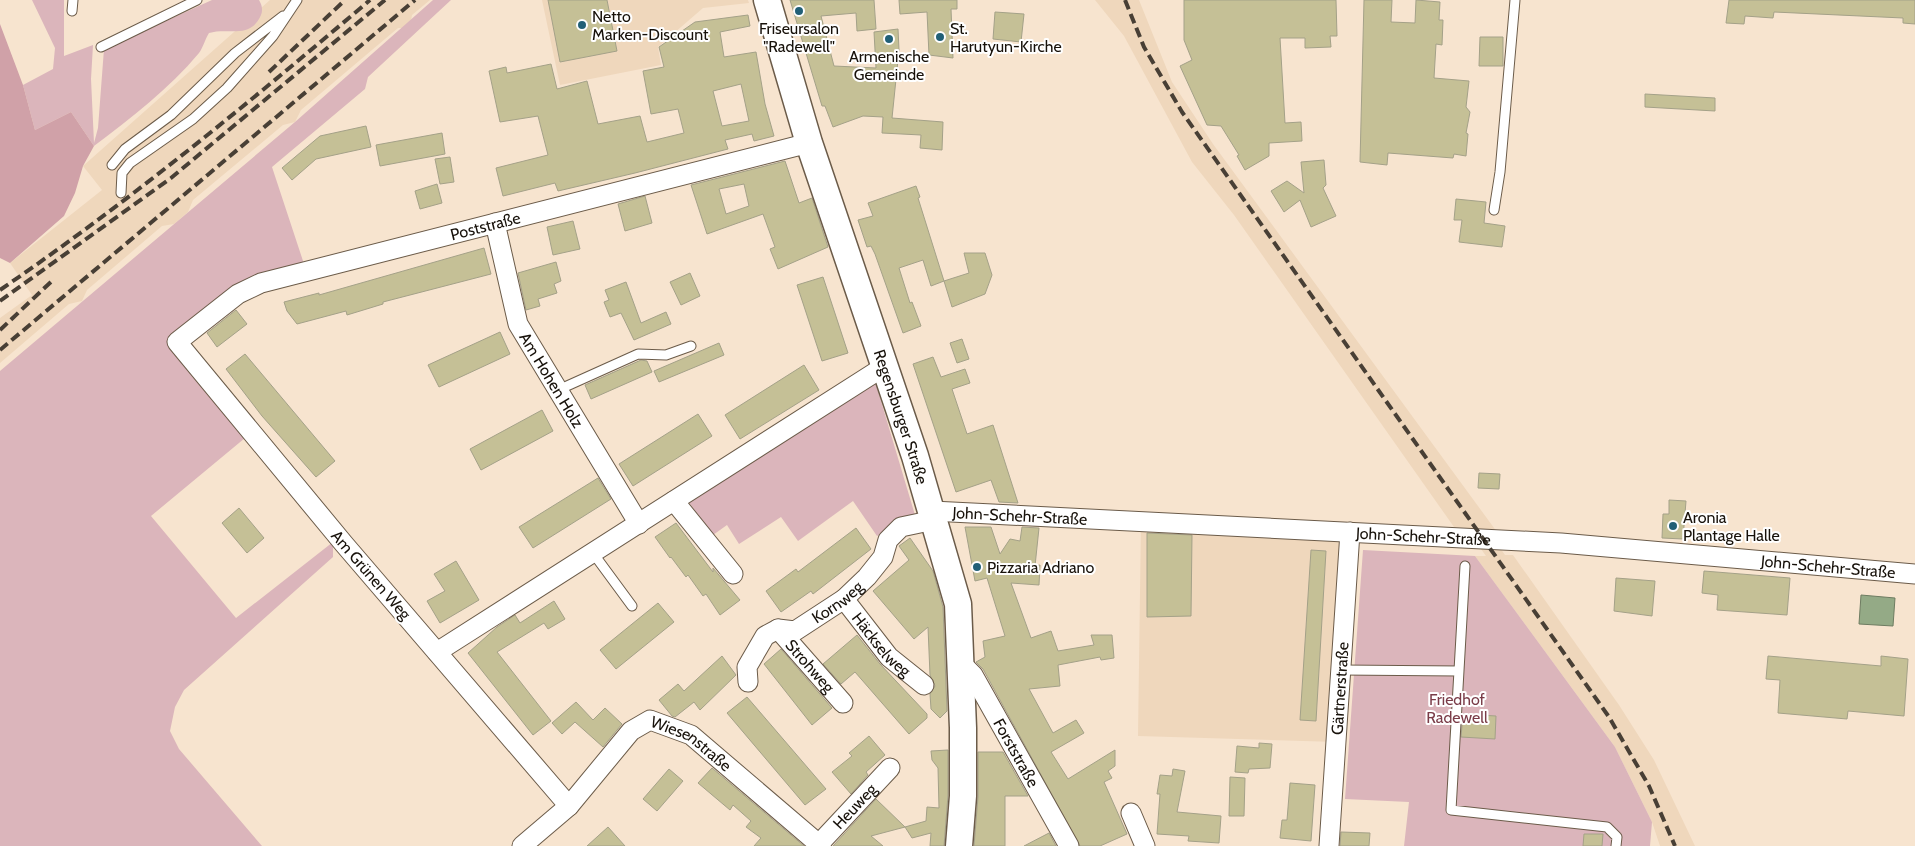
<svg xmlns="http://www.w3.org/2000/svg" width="1915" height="846" font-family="Cabin,sans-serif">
	<rect width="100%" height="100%" fill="#f7e4cf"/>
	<path fill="#efd7bc" d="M270,0H430L412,15L411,21L403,28H398L301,110L295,122L283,125L193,200L188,212L174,224L162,226L87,290L82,301L69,304L0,363V318L32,295L10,263L102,190L83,166Z
		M542,0H748L749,3L703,8L658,47L661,65L560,85Z
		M1095,0H1139L1172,82L1213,144L1497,532L1488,531L1505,555H1513L1619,705L1654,760L1695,846H1660L1652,822L1615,747L1475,556H1486L1466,528L1454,527L1234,215L1192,162L1124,36Z
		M1141,521L1350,532L1337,742L1138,736Z"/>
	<path fill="#dbb5bb" d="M32,0H64V56L93,45L91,79L94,143L98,128L104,49L212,0H259C262,5 263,10 261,15C250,40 228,27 209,33C205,39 203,48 199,53C169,89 131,118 94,146L71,112L35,130L23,85L53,69L55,48Z
		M433,0H451L368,77L365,89L272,167L304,264L238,284L167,342L245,438L151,516L236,618L333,542V557L184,690L175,707L170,731L179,749L262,846H0V371L295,122Z
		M875,381L915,515L897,522L877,536L853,501L798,541L781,517L739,544L727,525L713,535L687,500Z
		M1363,550L1475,556L1615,747L1652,822L1650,846H1404L1409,802L1345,799Z"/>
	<path fill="#d0a1a8" d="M0,24L23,85L35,130L71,112L94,146L83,166L75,193L64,216L10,263L0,258Z"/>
	<path fill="#94aa86" stroke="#6e7c61" d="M1861,595L1895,598L1893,626L1859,624Z"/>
	<path fill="#c5c096" stroke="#a4a188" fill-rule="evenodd" d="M548,0H607L617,51L560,62Z
		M790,0H874L876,29L857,31L856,13L821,16L834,66L876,68L874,32L898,29L899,50L892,118L943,122L942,150L920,148L921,135L882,133L883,117L863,116L833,127L825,106H822Z
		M899,0H957V9H951L953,58L929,55L927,12L900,14Z
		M1184,0H1336L1337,36H1330L1331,47L1305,48V38H1280L1285,123L1301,122L1302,141L1269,143V156L1245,170L1237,156L1239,155L1221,126L1207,125L1180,66L1192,60L1184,40Z
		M1364,0H1392L1391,22L1415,23L1416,0L1440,2L1439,20H1443L1442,45L1436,44L1434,78L1469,81L1466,107L1470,112L1466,133L1468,134L1466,156L1454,154L1453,158L1388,153L1387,165L1360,162Z
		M1729,0H1915V24L1903,23V18L1774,12L1773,18L1745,16L1744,24L1726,23Z
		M995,12L1024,14L1021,42L993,39Z
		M748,15L750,26L720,32L724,57L756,52L765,104L774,136L754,141L752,134L725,140L728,149L635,173L558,191L555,183L503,196L496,168L548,155L538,116L500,122L489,71L506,67L507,73L551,64L557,89L587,81L598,124L640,116L647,142L684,133L678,109L651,114L643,71L664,67L659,47L695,22ZM741,84L749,121L722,126L713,91Z
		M1480,37H1503V66H1479Z
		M1645,94L1715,98V111L1645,107Z
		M366,126L371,147L316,159L292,180L282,168L320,136Z
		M442,133L445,154L380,166L376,145Z
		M450,157L454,182L440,184L435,159Z
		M1324,160L1326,185L1323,188L1336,216L1311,227L1300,200L1284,212L1271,191L1287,181L1304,193L1301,162Z
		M785,161L799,203L812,198L828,247L778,269L770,249L775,247L763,214L707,234L691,185ZM744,184L749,206L726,214L719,189Z
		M437,184L442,203L420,209L415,191Z
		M916,186L920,197L918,198L944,281L931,286L923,260L899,268L910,303L912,302L921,326L903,333L875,254L871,246L867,247L858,220L873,216L868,203Z
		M645,196L652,223L625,231L618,204Z
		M1456,199L1486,202L1484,223L1505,226L1502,247L1459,242L1462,220H1454Z
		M573,221L580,249L553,255L547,227Z
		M484,248L491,274L383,302V304L347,315L346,311L297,324L287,311L284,302L319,293V295Z
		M964,253H985L992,275L985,294L952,307L944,281L969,273Z
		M556,262L561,281L554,284L557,293L538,299L540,306L526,310L518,273Z
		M690,273L700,296L681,305L670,282Z
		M823,277L848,353L822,361L797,285Z
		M626,282L641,323L666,312L671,324L634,340L621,313L610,317L604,302L609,300L605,290Z
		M236,310L247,324L217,347L207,333Z
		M500,332L510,354L439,387L428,365Z
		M962,339L969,359L957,363L950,343Z
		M719,343L724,355L659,382L654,371Z
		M245,354L335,461L316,477L262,416L226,369Z
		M933,357L941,377L965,369L970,383L952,389L967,434L993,425L1018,503L999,502L991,480L956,492L913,364Z
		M641,360L647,361L652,372L591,399L585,385Z
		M804,365L819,390L740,439L725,415Z
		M542,410L553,431L481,470L470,449Z
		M698,414L712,436L633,486L619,464Z
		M1479,473L1500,474L1499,489L1478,488Z
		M598,478L611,499L533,548L519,527Z
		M1669,500L1686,501L1683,539L1662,538L1663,514H1669Z
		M239,508L264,538L247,553L222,523Z
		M676,523L713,572V568L740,600L720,615L706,594L703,596L688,575L686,577L671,557L670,558L655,537Z
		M965,527H991L1000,554L1010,539L1020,541L1022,527L1039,528L1035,566L1040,565L1039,585L1011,583L1031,638L1051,631L1058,651L1094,645L1091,635H1112L1114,658L1101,660L1100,657L1058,665L1060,686L1029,689L1053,733L1076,720L1084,733L1051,752L1068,779L1115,750V766L1108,771L1112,778L1104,782L1127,834L1100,846H1080L983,669L976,662L985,657L983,641L1005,636L987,578L975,581Z
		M856,528L871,549L813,594L811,591L781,612L766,591L796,569L798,572Z
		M1147,533L1192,535L1191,616L1147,617Z
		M910,538L933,571L943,607L947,711L940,718L931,709L930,694L935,686L930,675L928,627L914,639L873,591L909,560L899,546Z
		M1311,550L1326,551L1316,721L1300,720Z
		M456,561L479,600L440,623L427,601L445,591L434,574Z
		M1704,571L1790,578L1787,615L1717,610L1718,595L1702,593Z
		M1616,578L1655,581L1652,616L1614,611Z
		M554,601L565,619L548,629L544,623L497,652L551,721L533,735L468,653L497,627L515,615L520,623Z
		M658,603L674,622L616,669L600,650Z
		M857,635L880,664L927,714V718L909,734L855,672L841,684L823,664Z
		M781,649L832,708L812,725L764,664Z
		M722,656L736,675L700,710L694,702L675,717L672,716L659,700L678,684L684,691Z
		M1768,656L1881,666V656L1908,659L1904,716L1848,711L1847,719L1778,713L1780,680L1766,679Z
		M747,697L826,789L805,805L727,713Z
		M576,702L593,720L605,708L622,724L603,747L575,722L562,734L552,723Z
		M1463,714L1496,716L1495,739L1461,737Z
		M869,736L885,755L866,772L868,775L851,794L832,772L852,756L849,753Z
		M1259,743L1272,744L1270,768L1249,769L1248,773L1235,772L1237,746L1259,748Z
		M948,750V795L944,846H930L931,833L912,838L905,827L926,821L927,807L939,808L938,768L932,760L931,751Z
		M978,752H1003L1028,796H1005V846H974L978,797Z
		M712,768L804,846H754L761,838L746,827L751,821L733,805L730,810L698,783Z
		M669,769L683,781L657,811L643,799Z
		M1173,769L1185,771L1177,812L1221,816L1219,843L1188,841L1189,836L1157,834L1160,794H1157L1160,775L1172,776Z
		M1230,777L1245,778L1244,816H1229Z
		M1290,783L1315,785L1311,841L1280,838L1282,820H1287Z
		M876,799L905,827L871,836L883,846H833Z
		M608,827L625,846H587Z
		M1341,832L1370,833L1369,846H1340Z
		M1049,833L1056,846H1024Z
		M1584,834H1603L1602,846H1583Z"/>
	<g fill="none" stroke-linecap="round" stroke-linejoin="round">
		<defs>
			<path id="service" d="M72,11L73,0
				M101,47L197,0
				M112,165L125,149L171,115L235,53L283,16
				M121,193L122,173L130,163L193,119L227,88L273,36L297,0
				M1494,210L1500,172L1515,0
				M558,390L638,354L666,355L691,346
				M593,553L632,606
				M1465,566L1451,810L1607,827L1617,837L1616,846
				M1341,670L1459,671"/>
			<g id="minor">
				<path id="s1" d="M495,223L518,324L639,524"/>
				<path d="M674,501L733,574"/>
				<path id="s2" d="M932,511L1561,543L1915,574"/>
				<path id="s3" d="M844,599L889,657L924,685"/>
				<path id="s4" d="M778,629L843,703"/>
				<path d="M437,652L885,366"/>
				<path id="s5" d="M961,663L973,675L1069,846"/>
				<path id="s6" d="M748,682L747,667L765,636L778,629L795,631L844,599L867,577L883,557L888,540L901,527L934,520"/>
				<path id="s7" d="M569,806L344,544L177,342L238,294L261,283L809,143"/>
				<path d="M1131,813L1145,846"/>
				<path id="s8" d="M819,844L890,768"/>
				<path id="s9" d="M522,846L569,806L631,731L650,720L691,735L821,846"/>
				<path id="s10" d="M1329,846L1350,532"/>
			</g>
			<g id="secondary">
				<path id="s11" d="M767,0L809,143L915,456L958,604L963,728V796L959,846"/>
			</g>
		</defs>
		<use href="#service" stroke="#6b5b49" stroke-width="11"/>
		<use href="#minor" stroke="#6b5b49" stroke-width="21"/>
		<use href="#secondary" stroke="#6b5b49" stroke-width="29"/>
		<use href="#service" stroke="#fff" stroke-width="9"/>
		<use href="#minor" stroke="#fff" stroke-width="19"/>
		<use href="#secondary" stroke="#fff" stroke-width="26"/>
		<path stroke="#483f35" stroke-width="4" stroke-dasharray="10 5" stroke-linecap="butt" d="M1125,0L1144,47L1182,112L1609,717L1649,786L1675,846
			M269,72L345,0
			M0,290C130,201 250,102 370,0
			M0,301L171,178L385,0
			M0,330L54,279
			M0,350L415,0"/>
	</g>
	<g fill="#226077" stroke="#fff" stroke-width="2">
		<circle cx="799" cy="11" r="5"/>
		<circle cx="582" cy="25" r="5"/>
		<circle cx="940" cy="37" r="5"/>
		<circle cx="889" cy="39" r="5"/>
		<circle cx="1673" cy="526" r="5"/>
		<circle cx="977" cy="567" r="5"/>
	</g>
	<g text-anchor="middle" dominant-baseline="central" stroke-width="4" stroke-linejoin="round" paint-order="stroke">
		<g font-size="16" fill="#17110a" stroke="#fff" text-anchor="start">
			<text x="592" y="16">Netto<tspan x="592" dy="18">Marken-Discount</tspan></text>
			<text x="799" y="28" text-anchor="middle">Friseursalon<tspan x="799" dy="18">"Radewell"</tspan></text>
			<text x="950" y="28">St.<tspan x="950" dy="18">Harutyun-Kirche</tspan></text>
			<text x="889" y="56" text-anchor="middle">Armenische<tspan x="889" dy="18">Gemeinde</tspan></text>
			<text x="1683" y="517">Aronia<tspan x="1683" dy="18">Plantage Halle</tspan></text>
			<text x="987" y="567">Pizzaria Adriano</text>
		</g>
		<g font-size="16" fill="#17110a" stroke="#fff">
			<text stroke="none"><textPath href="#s7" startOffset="942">Poststraße</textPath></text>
			<text stroke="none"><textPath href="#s1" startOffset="169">Am Hohen Holz</textPath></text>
			<text stroke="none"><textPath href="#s11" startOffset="438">Regensburger Straße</textPath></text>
			<text stroke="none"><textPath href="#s2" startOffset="88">John-Schehr-Straße</textPath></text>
			<text stroke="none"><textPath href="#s2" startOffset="492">John-Schehr-Straße</textPath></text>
			<text stroke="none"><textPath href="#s2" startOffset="898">John-Schehr-Straße</textPath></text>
			<text transform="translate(371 575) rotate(49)">Am Grünen Weg</text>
			<text stroke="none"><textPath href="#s6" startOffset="134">Kornweg</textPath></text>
			<text stroke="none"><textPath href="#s3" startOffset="59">Häckselweg</textPath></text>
			<text stroke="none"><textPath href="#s4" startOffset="49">Strohweg</textPath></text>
			<text stroke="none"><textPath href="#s10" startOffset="158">Gärtnerstraße</textPath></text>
			<text stroke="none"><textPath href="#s9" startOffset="229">Wiesenstraße</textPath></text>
			<text stroke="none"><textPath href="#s5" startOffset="106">Forststraße</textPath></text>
			<text stroke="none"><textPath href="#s8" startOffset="52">Heuweg</textPath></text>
		</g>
		<g font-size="16" fill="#7a3c48" stroke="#fff">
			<text x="1457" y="699">Friedhof<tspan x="1457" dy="18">Radewell</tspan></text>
		</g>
	</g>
</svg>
